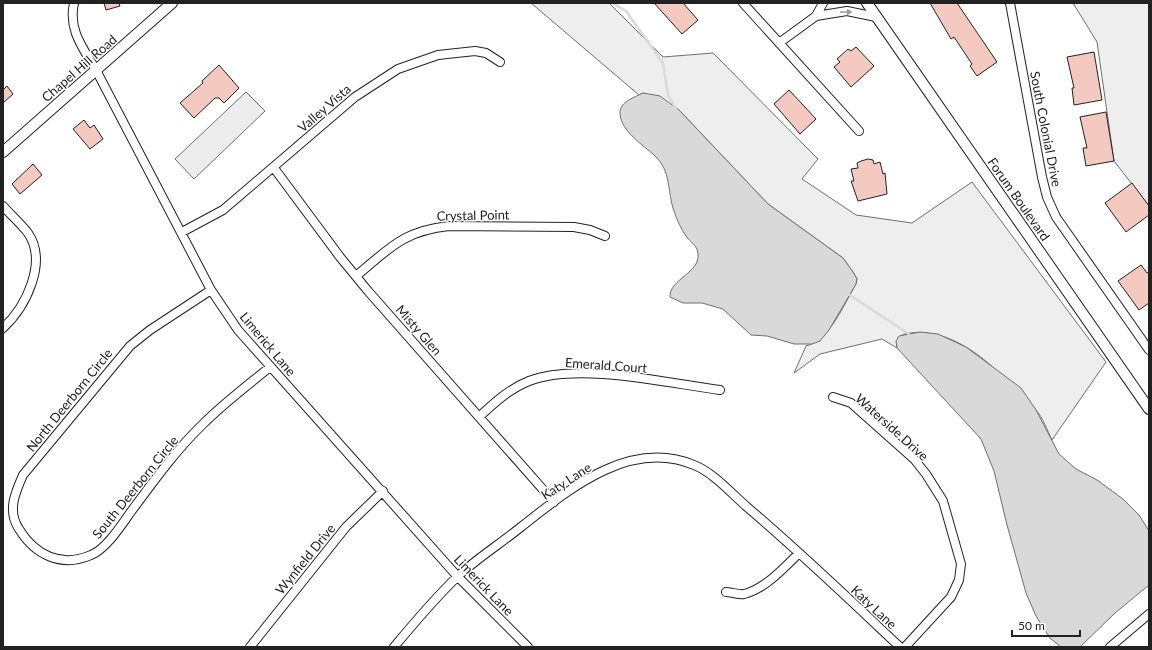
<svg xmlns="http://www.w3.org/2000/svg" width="1152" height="650" font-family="Lato,sans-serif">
	<rect width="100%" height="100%" fill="#fff"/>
	<path fill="#eee" stroke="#6f6f6f" d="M531,3H609L663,57L713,53L818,159L802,179L856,215L912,223L972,182L1106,362L1052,440C1047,430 1043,418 1036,410C1030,402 1022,395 1015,388C987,360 952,328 910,333C900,334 896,338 897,348L882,339L820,354L794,373L806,346C830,340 844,304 856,284L857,279L853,272L843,258L768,204L679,110L643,93L639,95Z
		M1073,3H1149V206L1114,161L1097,42Z"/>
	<path fill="#ededed" stroke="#6f6f6f" d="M246,92L265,111L194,179L175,159Z"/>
	<path fill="#d9d9d9" stroke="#6f6f6f" d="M643,93L660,96L679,110L768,204L843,258L853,272L857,279L856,284L829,330L820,341L812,344H794L767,336L751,335L723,309L702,303H683L670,297C669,279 701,273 698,253C697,245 690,242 686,236C681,229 677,220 674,211C667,192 672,171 654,155C643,145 621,131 620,114C619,102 635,97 643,93Z
		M920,332L938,334L966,347L1021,388L1036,410L1059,454L1076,469L1097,480L1123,499L1139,515L1149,531V585L1115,613L1080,647H1061L1050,638L1036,616L1026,593L1007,525L994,471L981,439L897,348L896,341L899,336Z"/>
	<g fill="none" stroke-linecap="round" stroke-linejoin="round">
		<path stroke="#d9d9d9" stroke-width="2.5" d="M612,3L626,11L663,63L668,95L676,109
			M848,294L909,334"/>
	</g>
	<path fill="#f3c9c0" stroke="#222" d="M104,3H119L120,6L106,10Z
		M654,3H683L698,20L682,34Z
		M930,3H957L997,62L977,76L970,66L972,64L954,37L951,39Z
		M856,47L874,66L851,87L834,67L840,62L837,59L848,49L851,51Z
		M1094,52L1102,100L1074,105L1072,88H1074L1067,57Z
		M219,65L239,88L224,103L219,98H215L194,118L180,103L203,83L202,81Z
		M7,86L13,94L3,103V90Z
		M789,90L816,119L800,134L774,104Z
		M1106,112L1114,161L1086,166L1083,148H1087L1080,117Z
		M84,120L90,128L94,125L103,139L90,149L73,129Z
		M868,159L873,160L874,164L880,162L883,174L885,173L887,194L858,201L851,181H854L851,169L858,168L857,163L861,161Z
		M33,164L42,175L20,194L12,184Z
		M1132,183L1149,206V215L1126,232L1105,203Z
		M1141,265L1147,273L1149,272V303L1139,310L1118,281Z"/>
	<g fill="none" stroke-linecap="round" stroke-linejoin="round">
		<defs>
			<path id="minor" d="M74,3C68,30 83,48 96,70L211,290L238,330L458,577L528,647
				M743,3L859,131
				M1010,3L1042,177L1047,197L1056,217L1149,350
				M816,16L823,3
				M779,43L816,16L847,11L876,17
				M274,168L340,257L368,291L554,502
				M3,206C11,215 21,224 28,233C48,262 26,307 3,328
				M182,232L223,210L355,97L398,69L438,55L475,51L486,53L500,62
				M356,276C390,248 403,231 449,226L574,227L590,230L605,236
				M211,290L150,330L130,346L23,475C15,493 7,511 19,529C35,555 61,568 91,555C105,550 121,526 130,513C153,482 175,451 203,424C224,403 248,385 270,367
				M833,397L851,403L914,459L926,474L943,501L961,564L959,580L951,597L905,647
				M479,417C494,403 509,389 529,381C578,362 667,383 720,390
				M726,592C731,592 739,595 744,594C765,589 785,567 799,553
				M250,647L346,527L383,491
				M394,647C414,623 434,599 457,577C476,559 500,544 521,527C568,490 629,438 694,465C714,473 731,493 747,507C800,552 850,600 900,647
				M1110,647L1149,614"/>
			<path id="tertiary" d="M867,3L1149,409
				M3,152L172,3"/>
		</defs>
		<use href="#minor" stroke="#222" stroke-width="10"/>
		<use href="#tertiary" stroke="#222" stroke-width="12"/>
		<use href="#minor" stroke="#fff" stroke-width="8"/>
		<use href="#tertiary" stroke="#fff" stroke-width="10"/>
	</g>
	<defs><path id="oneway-solid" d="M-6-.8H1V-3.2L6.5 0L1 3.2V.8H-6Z"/></defs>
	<use fill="#9c9c9c" href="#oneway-solid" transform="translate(846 12)"/>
	<g text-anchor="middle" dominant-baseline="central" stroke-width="3" stroke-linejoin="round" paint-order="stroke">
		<g font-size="13" fill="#222" stroke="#fff">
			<text transform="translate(79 68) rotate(-41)">Chapel Hill Road</text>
			<text transform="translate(324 108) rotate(-41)">Valley Vista</text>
			<text transform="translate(1046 129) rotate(79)">South Colonial Drive</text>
			<text transform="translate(1019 199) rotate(55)">Forum Boulevard</text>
			<text transform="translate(473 215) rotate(-1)">Crystal Point</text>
			<text transform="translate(419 330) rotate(49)">Misty Glen</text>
			<text transform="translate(268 344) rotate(50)">Limerick Lane</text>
			<text transform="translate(606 365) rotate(4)">Emerald Court</text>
			<text transform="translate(69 400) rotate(-51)">North Deerborn Circle</text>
			<text transform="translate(892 427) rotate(42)">Waterside Drive</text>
			<text transform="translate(566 481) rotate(-33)">Katy Lane</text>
			<text transform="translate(135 487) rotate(-51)">South Deerborn Circle</text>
			<text transform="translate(305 559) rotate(-51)">Wynfield Drive</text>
			<text transform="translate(484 585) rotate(46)">Limerick Lane</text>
			<text transform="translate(874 607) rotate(43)">Katy Lane</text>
		</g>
	</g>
	<rect width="1152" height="650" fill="none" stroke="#222222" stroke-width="8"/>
	<path d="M1012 630v6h68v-6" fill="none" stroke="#222222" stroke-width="2"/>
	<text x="1018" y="630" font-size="12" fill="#222222" stroke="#ffffff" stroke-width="3" paint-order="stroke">50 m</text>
</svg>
